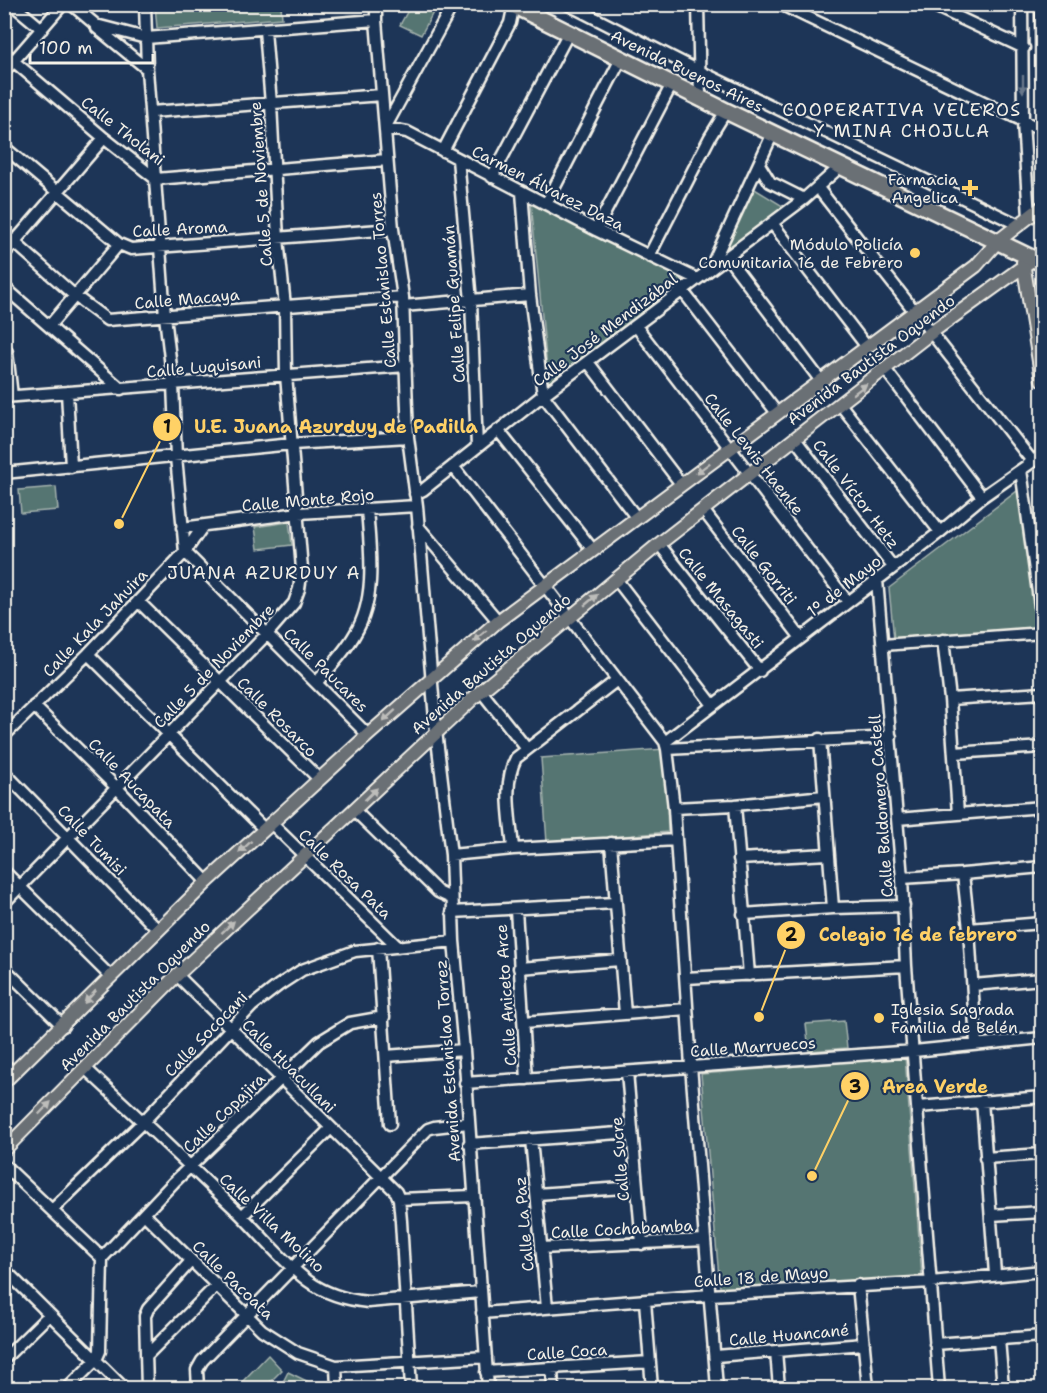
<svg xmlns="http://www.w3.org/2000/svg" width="1047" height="1393" font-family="'Shantell Sans',sans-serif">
	<rect width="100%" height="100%" fill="#1d3557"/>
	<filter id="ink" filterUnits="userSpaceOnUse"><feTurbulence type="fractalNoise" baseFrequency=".0167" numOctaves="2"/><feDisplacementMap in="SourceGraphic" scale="12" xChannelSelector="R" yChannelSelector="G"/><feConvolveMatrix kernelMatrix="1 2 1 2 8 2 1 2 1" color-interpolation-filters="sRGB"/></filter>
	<g filter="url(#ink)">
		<path fill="#557472" stroke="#a4b2ad" stroke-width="1.5" d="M155,5H281L282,18L157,28Z
			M411,5H437L421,35L400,25Z
			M753,188L786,208L723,254Z
			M531,202L686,279L549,389Z
			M1029,482L1041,627L894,640L889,588Z
			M56,487L58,510L21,513L19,490Z
			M289,522L292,545L258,549L255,527Z
			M665,749L668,832L547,843L541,758Z
			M844,1021L847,1048L809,1051L806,1024Z
			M905,1057L922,1277L796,1284L726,1291L725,1288H720L701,1074Z
			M268,1355L282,1370L264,1388H249L242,1382Z
			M288,1372L321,1388H280Z"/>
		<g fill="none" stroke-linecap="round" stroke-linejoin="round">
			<defs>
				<path id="minor" d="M12,4L42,29
					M71,4L96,25L146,38L376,20
					M145,4L147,69L165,316L173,384L176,457L185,552L368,735
					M376,4V20L393,229L403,297L408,437L417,506L436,731L451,855L454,941L464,1050L488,1388
					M453,4L385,128L407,132L596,230L697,279
					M567,4L699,71L1019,225
					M698,4L700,98
					M780,4L1042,130
					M930,4L1024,48
					M1022,4L1023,122L1029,217
					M1041,4L1042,79
					M97,28L147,69
					M4,53L104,138L156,179L387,160
					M4,72L63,4
					M151,112L382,95
					M4,147L119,244L131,249L393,229
					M443,151L510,23L514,4
					M458,159L471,301L477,447
					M760,166L770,182L804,199
					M492,177L568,34
					M818,188L1032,461
					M522,192L530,295L543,395L636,517
					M546,204L621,59
					M772,223L867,347
					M596,230L672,84
					M4,233L75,296L107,320L403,297
					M4,254L104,138
					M649,256L710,137L726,111
					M728,258L821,381
					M710,269L773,133
					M4,287L121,389
					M682,290L777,413
					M403,306L530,295
					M50,325L119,244
					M636,326L848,602
					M4,347L7,352L12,396
					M588,362L681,484
					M885,369L982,497
					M67,392L71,467
					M4,397L406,366
					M840,404L940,532
					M498,430L593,550
					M795,439L893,567
					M453,466L665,742L667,749L674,808L691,1066L717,1388
					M1021,470L1042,621
					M4,473L292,444L408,437
					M415,494L423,490L543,395L804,199L841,166
					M703,510L801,638
					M418,526L498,621
					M182,528L299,513L417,506
					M659,544L760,671
					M616,579L713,705
					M877,580L902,878L906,966L939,1388
					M138,601L319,779
					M943,640L950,699L958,814
					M883,645L1042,633
					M88,654L264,829
					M317,682C330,667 345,652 355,634C377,598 370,550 367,509
					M481,691L527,749
					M950,699L1042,693
					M34,706L117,788L207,882
					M4,736L88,654L185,552L203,526
					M820,739L833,908
					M665,742L940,532L982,497L1042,455
					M667,749L891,737
					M955,753L1042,747
					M4,772L158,930
					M735,805L749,975
					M674,808L735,805L824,796
					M354,810L438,892L451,898
					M897,819L1042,807
					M271,823L398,947
					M611,843L625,1014
					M513,849C511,820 502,785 516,758L617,680
					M451,855L513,849L676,840
					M739,859L828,854
					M4,871L110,976
					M963,874L1042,867
					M902,878L963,874L969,929L976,1044
					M4,903L268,633L294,603L299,589L302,569L286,375L285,306L278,239L271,104L265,30
					M516,910L527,1079
					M452,912L615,903
					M743,914L833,908L904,906
					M969,929L1042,923
					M378,948L390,1124
					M4,968L63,1026
					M519,968L620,960
					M177,975L396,1192L399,1199L401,1221L411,1388
					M686,978L906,966
					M973,985L1042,979
					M524,1022L687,1009
					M386,1056L464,1050
					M4,1064L13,1073
					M85,1068C136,1115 186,1162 236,1210C260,1233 281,1261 308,1281C326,1294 347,1300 368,1302L480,1292
					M627,1072L642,1244
					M465,1083L914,1051L1042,1038
					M982,1101L995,1274
					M918,1107L1042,1097
					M531,1139L547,1308
					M469,1144L632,1132
					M985,1158L1042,1154
					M4,1165L102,1258L100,1351L96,1360L68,1388
					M537,1194L637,1187
					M399,1199L473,1196
					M52,1210L143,1122L252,1006L279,985L302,970L355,951L454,941
					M144,1214L262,1330L298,1353L336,1366L486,1357
					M991,1215L1042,1212
					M242,1216L331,1128
					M541,1248L705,1240
					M102,1258L174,1182L319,1042L350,1023L384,1017
					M4,1269L124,1388
					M858,1285L868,1388
					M645,1301L652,1388
					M482,1313L710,1295L931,1282L1042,1271
					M999,1339L1003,1388
					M935,1344L1042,1336
					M776,1351L779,1388
					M147,1355L217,1285
					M716,1356L864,1344
					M4,1359L49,1315
					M336,1366L337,1388
					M552,1368L553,1388
					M486,1372L650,1362
					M147,1388L145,1316L148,1309L191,1261
					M198,1388L197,1370L202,1361L412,1145L428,1129L434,1127L468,1123"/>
				<path id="major" d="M1023,262L1042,380
					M4,1082L207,882L368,735L498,621L976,266L998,241L1042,207
					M4,1150L177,975L481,691L659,544L932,332L1042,253"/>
				<path id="highway" d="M511,4L726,111L1042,263"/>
			</defs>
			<use href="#minor" stroke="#f4f1e8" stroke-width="15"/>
			<use href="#major" stroke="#f4f1e8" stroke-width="16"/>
			<use href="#highway" stroke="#f4f1e8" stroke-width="20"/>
			<use href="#minor" stroke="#1d3557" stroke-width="10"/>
			<use href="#major" stroke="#6b6f75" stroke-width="12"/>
			<use href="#highway" stroke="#6b6f75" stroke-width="15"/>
		</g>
		<defs><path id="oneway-solid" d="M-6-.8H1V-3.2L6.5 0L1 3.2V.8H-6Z" transform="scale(1.5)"/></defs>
		<use fill="#68778a" href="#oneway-solid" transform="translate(1023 84) rotate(90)"/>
		<g fill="#bdbdba">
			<use href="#oneway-solid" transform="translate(860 389) rotate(-38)"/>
			<use href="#oneway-solid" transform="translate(703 468) rotate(143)"/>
			<use href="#oneway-solid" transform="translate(591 600) rotate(-40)"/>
			<use href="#oneway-solid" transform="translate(480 636) rotate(139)"/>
			<use href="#oneway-solid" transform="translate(389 716) rotate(138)"/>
			<use href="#oneway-solid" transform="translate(371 794) rotate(-44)"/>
			<use href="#oneway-solid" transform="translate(245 847) rotate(137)"/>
			<use href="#oneway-solid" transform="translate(228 927) rotate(-43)"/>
			<use href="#oneway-solid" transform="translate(90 997) rotate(133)"/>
			<use href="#oneway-solid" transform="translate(45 1108) rotate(-46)"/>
		</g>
	</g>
	<g fill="#ffd166" stroke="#1d3557" stroke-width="2">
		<path d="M967 179h6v6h6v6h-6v6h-6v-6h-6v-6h6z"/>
		<circle cx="915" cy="253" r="6"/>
		<circle cx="879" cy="1018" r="6"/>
	</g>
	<g text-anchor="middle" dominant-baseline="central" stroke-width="4.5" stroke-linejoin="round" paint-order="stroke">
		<g font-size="16" fill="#f4f1e8" stroke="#1d3557">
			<text transform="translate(687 71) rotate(26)">Avenida Buenos Aires</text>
			<text transform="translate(123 131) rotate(38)">Calle Tholani</text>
			<text transform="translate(261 184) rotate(-94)">Calle 5 de Noviembre</text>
			<text transform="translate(548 188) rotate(27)">Carmen Álvarez Daza</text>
			<text transform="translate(180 229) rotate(-3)">Calle Aroma</text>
			<text transform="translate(383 280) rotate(-95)">Calle Estanislao Torres</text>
			<text transform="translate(187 299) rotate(-5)">Calle Macaya</text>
			<text transform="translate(454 304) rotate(-94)">Calle Felipe Guamán</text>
			<text transform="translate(605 330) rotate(-37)">Calle José Mendizábal</text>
			<text transform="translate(871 360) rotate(-37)">Avenida Bautista Oquendo</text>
			<text transform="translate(204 367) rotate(-5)">Calle Luquisani</text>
			<text transform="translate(754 454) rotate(52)">Calle Lewis Haenke</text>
			<text transform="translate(856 494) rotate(53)">Calle Víctor Hetz</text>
			<text transform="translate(308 500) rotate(-5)">Calle Monte Rojo</text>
			<text transform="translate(764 565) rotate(52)">Calle Gorriti</text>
			<text transform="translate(844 586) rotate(-38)">1º de Mayo</text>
			<text transform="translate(721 598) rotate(51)">Calle Masagasti</text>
			<text transform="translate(95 623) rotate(-46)">Calle Kala Jahuira</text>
			<text transform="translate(491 664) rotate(-41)">Avenida Bautista Oquendo</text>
			<text transform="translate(214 666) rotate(-46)">Calle 5 de Noviembre</text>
			<text transform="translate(326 670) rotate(45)">Calle Paucares</text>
			<text transform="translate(277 717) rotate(45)">Calle Rosarco</text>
			<text transform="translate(132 783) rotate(46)">Calle Aucapata</text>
			<text transform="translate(881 806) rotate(-94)">Calle Baldomero Castell</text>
			<text transform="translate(92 840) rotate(46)">Calle Tumisi</text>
			<text transform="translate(345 874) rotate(44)">Calle Rosa Pata</text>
			<text transform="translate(506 995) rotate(-94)">Calle Aniceto Arce</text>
			<text transform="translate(135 996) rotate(-45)">Avenida Bautista Oquendo</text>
			<text transform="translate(206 1034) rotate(-46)">Calle Sococani</text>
			<text transform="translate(753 1047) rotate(-4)">Calle Marruecos</text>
			<text transform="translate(448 1061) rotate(-94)">Avenida Estanislao Torrez</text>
			<text transform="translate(289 1066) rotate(45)">Calle Huacullani</text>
			<text transform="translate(224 1113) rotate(-44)">Calle Copajira</text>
			<text transform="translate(620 1159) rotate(-95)">Calle Sucre</text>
			<text transform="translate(272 1223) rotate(43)">Calle Villa Molino</text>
			<text transform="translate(524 1224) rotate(-95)">Calle La Paz</text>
			<text transform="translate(622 1229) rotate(-3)">Calle Cochabamba</text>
			<text transform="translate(761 1277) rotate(-4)">Calle 18 de Mayo</text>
			<text transform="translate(233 1280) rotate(44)">Calle Pacoata</text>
			<text transform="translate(789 1335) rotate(-5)">Calle Huancané</text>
			<text transform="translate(567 1352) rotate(-4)">Calle Coca</text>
		</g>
		<g font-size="16" fill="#f4f1e8" stroke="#1d3557" text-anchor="end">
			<text x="958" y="179">Farmacia<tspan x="958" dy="18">Angelica</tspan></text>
			<text x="903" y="244">Módulo Policía<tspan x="903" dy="18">Comunitaria 16 de Febrero</tspan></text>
			<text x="891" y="1009" text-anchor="start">Iglesia Sagrada<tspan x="891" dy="18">Familia de Belén</tspan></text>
		</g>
		<g font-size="18" letter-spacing="1.5" fill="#f4f1e8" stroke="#1d3557">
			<text x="902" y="110">COOPERATIVA VELEROS<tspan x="902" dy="21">Y MINA CHOJLLA</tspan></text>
			<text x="264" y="573">JUANA AZURDUY A</text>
		</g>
	</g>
	<path fill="none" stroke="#ffd166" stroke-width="2" d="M119 524L167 427M759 1017L791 935M812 1176L855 1086"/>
	<g fill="#ffd166" stroke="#1d3557" stroke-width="2">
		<circle cx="119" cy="524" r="6"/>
		<circle cx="759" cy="1017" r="6"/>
		<circle cx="812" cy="1176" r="6"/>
		<circle cx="167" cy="427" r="15"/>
		<circle cx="791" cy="935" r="15"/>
		<circle cx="855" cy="1086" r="15"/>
	</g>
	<g font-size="18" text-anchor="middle" font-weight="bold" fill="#111">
		<text x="167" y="433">1</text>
		<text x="791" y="941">2</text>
		<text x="855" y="1093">3</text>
	</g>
	<g font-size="18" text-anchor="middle" font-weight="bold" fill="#ffd166" stroke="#1d3557" stroke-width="4.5" stroke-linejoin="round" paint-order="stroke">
		<text x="336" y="433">U.E. Juana Azurduy de Padilla</text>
		<text x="918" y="941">Colegio 16 de febrero</text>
		<text x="935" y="1093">Area Verde</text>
	</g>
	<rect width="1047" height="1393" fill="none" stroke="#1d3557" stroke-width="24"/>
	<rect x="12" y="12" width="1023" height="1369" fill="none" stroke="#f4f1e8" stroke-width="2" filter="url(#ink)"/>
	<path d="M30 54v9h123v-9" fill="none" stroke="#f4f1e8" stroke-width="3"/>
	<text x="39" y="54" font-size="18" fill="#f4f1e8" stroke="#1d3557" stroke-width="4.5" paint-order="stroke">100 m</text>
</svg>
